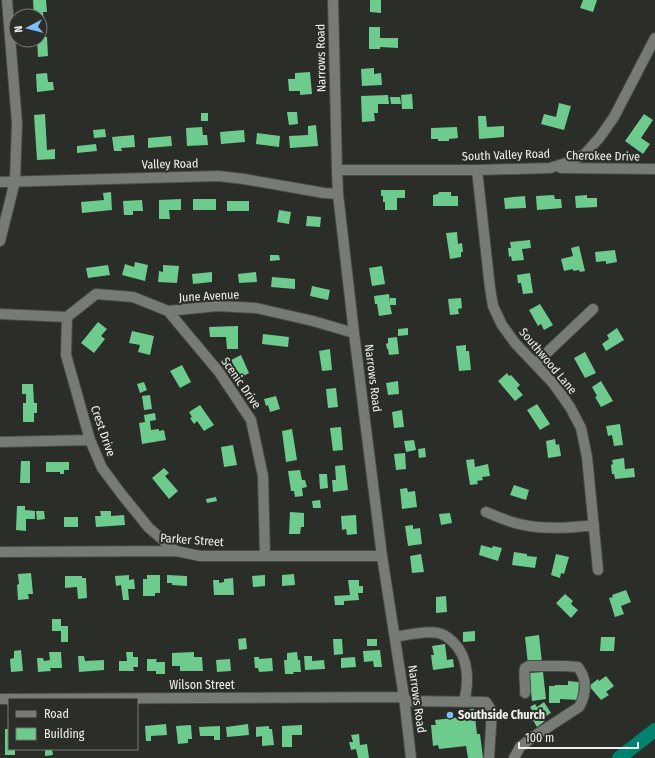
<svg xmlns="http://www.w3.org/2000/svg" width="655" height="758" font-family="'Fira Sans Condensed',sans-serif">
	<rect width="100%" height="100%" fill="#2b2d28"/>
	<g fill="none" stroke-linecap="round" stroke-linejoin="round">
		<path stroke="#00826e" stroke-width="14" d="M619,758L655,730"/>
	</g>
	<path fill="#6ecb8e" d="M33,0H46L47,12H43L44,23H40V16H34Z
		M370,0H381V13L370,12Z
		M583,0H597L593,12L580,8Z
		M369,27H380V38H398V48L380,47V49H369Z
		M40,37H47L48,56L38,57L37,40H40Z
		M374,68V74L381,73L382,85L362,86L361,69Z
		M310,72L312,94L300,95V91H289L288,79H295V73Z
		M47,73L48,82H53L54,90L37,92L36,74Z
		M412,94L413,109H402L401,95Z
		M388,95L389,104H378V113H374L375,121L362,122L361,96Z
		M390,97H400L401,104H391Z
		M559,103L571,106L564,130L541,124L544,114L556,117Z
		M287,112H297L298,124L289,125Z
		M201,113H208V121H201Z
		M45,114L47,150L55,149V159L37,160L34,115Z
		M644,114L653,120L641,138L650,144L643,154L625,141Z
		M478,116H486L487,127L504,126V137L479,139Z
		M316,125L318,146L290,148L289,136L308,135V126Z
		M202,127L203,135H207L208,145L187,146L186,128Z
		M457,127L458,138L449,139V141H438V139H431V128Z
		M105,129L106,137L94,138L93,130Z
		M244,130L245,142L221,144L220,132Z
		M257,133L280,136L279,147L256,144Z
		M134,135L135,147L121,148L122,151H114L112,137Z
		M171,136L172,146L148,148V138Z
		M96,144L97,151L77,153V146Z
		M381,190H405V198H397V210H385V202H383V196H381Z
		M111,192L112,210L82,213L81,202L104,200L103,193Z
		M439,192H451V196H458V206H433V195L438,194Z
		M554,195L555,199H561L562,208L537,210L536,196Z
		M587,195V198H597V207L576,208L575,196Z
		M525,196L526,208L505,209L504,198Z
		M181,199V210H169L170,219H159V200Z
		M193,199H216V210H193Z
		M142,200L143,211H133V215H124L123,201Z
		M227,201H249V211H227Z
		M279,210L291,212L289,224L277,222Z
		M307,216L321,217L320,227L306,226Z
		M457,232L458,244L462,243L463,252H461V257L450,259L446,233Z
		M530,240L531,248L522,249L524,260L512,261L511,256L509,257L508,248H511L510,242Z
		M579,246L585,271L580,272L579,270L573,271V269L564,271L561,259L573,256L571,248Z
		M615,250L617,262L606,264V261L596,262L595,252Z
		M270,255H279L280,260L270,261Z
		M135,262L148,265L145,281L122,275L125,264L134,267Z
		M108,265L110,275L88,278L86,268Z
		M163,265L179,266L177,283L158,282L159,271L163,272Z
		M382,266L385,284L372,286L369,268Z
		M212,272V282L193,284L192,274Z
		M256,272L257,282L239,283L238,274Z
		M530,273L533,293L523,294L521,283H518L517,275Z
		M272,277L295,279V289L271,287Z
		M312,286L330,290L328,300L310,296Z
		M389,294L390,303V298H396V305H390L392,314L379,316L377,304H375L374,296Z
		M461,298L462,308L458,309L459,314L450,315L448,299Z
		M540,304L553,325L544,330L541,324L538,326L529,310Z
		M98,322L107,329L101,336L105,339L94,353L81,343Z
		M238,326V349H227L226,337H210L209,327Z
		M408,328V335L398,336V329Z
		M617,328L624,340L606,351L602,344L609,339L607,335Z
		M132,331L154,336L150,355L138,352L140,345L129,343Z
		M263,334L289,337L288,347L262,344Z
		M397,337L399,354L389,355L388,349H387L386,344L388,343V338Z
		M466,345V351H469L471,370L459,371L456,346Z
		M330,349L332,370L322,371L319,351Z
		M585,352L596,373L585,378L574,358Z
		M241,355L249,373L240,378L231,360Z
		M182,365L191,382L180,388L170,371Z
		M507,373L509,376L511,375L520,385L517,388L523,395L515,401L498,381Z
		M398,381L399,394L388,395L386,383Z
		M601,381L613,401L601,407L595,397L597,396L592,387Z
		M144,382L147,390L140,393L137,384Z
		M22,384H33L34,403H37V413H34V422H23V403H26V394H22Z
		M336,388L338,407L328,408L326,389Z
		M150,395L152,409L144,410L142,396Z
		M276,396L280,409L270,412L268,405L266,406L264,399Z
		M537,404L550,424L540,430L527,410Z
		M200,405L214,425L204,431L197,421L194,424L190,418L192,417L189,412Z
		M402,410L404,427L394,428L392,412Z
		M155,413L156,420L150,421L151,430L159,429V431L164,430L166,440L142,444L139,423L145,422L144,415Z
		M620,424L623,445L614,446L612,435L608,436L606,426Z
		M341,427L343,450L333,451L330,428Z
		M292,429L297,460L286,462L282,431Z
		M555,439L556,445L559,444L561,456L548,458L546,441Z
		M414,440L416,450L406,452L404,441Z
		M233,445L237,465L224,467L221,447Z
		M425,448L426,457L419,458L418,449Z
		M405,453L406,469L396,470L394,454Z
		M624,458L625,469L634,468L635,477L615,479L614,474H612L611,465L613,464L612,460Z
		M474,459L475,467L488,464L490,476L482,477L483,480L477,481L478,484L470,485L466,460Z
		M21,461H30V483H20Z
		M46,462H69V470H64V474H60V472H46Z
		M345,465L348,490L333,492L332,480H336L335,466Z
		M164,468L169,473L165,476L178,491L169,499L152,478Z
		M300,470L302,480H305L307,487L302,488L303,496L295,497L294,491H291L288,471Z
		M319,474H327L328,488L320,489Z
		M514,485L529,490L526,500L510,495Z
		M407,488L408,492L415,491L417,507L402,509L400,489Z
		M216,497L217,501L207,503L206,499Z
		M320,500L321,508H313L312,501Z
		M17,506H25V510L35,511V519H26V531L16,530Z
		M36,511H44L45,519L37,520Z
		M100,511H111V516L124,515L125,525L96,527L95,516H101Z
		M290,512L304,513V527H301L300,534H289Z
		M450,513L452,523L441,525L439,514Z
		M356,515L357,534L347,535L346,529L342,530L341,516Z
		M64,517H78V527H64Z
		M413,525V529L420,528L422,544L408,546L405,526Z
		M481,545L492,548L493,546L502,548L498,561L479,555Z
		M514,552L527,554V556L537,557L535,568L512,565Z
		M421,554L424,572L412,573L410,556Z
		M556,554L569,557L564,574L561,573L560,578L551,575Z
		M31,573L33,594H28L29,599L18,600L17,585L19,584L18,574Z
		M294,574L295,585L282,586V575Z
		M129,575V580L134,579L135,589H128L129,600H123L121,585L116,586L115,576Z
		M147,575H160V593H155V596H143V579H147Z
		M167,575L187,576V586L172,585V583H167Z
		M265,575V586L253,587L252,576Z
		M65,576H82V578H86L87,598L78,599L77,587L65,588Z
		M233,578L234,595H214L213,580H219V583L224,582V579Z
		M348,580H359V586H363V593H358L359,600L344,601V605H335L334,596L350,595Z
		M626,590L631,602L621,606L624,614L615,617L609,598L613,597L612,595Z
		M565,594L573,601L571,604L578,610L571,618L556,603Z
		M446,596L447,612L436,613V597Z
		M52,619H61V626H68V642H61V631H52Z
		M475,631V641L463,642V632Z
		M539,635L542,663L528,664L525,637Z
		M601,637H615L614,651H600Z
		M246,638L247,649L239,650L238,639Z
		M333,639H342L343,654L334,655Z
		M367,639H377V646H367Z
		M445,644L447,660L453,659L454,667L433,670L431,655H434L432,646Z
		M21,650L23,671L11,672L10,659L14,658V651Z
		M380,650L382,667H374L373,661L364,662L363,651Z
		M49,652H61L62,668H50L51,671L38,672L37,658H43L44,661L50,660Z
		M126,652H133V657H138V667H133L134,671H119V661H127Z
		M194,652V657H202L203,671H180V666H172V653Z
		M297,652L298,660H300L301,672H293L294,674H285L284,660H287V653Z
		M78,656H84L85,661L104,660V670L79,672Z
		M304,656H312V661L324,660L325,669L305,670Z
		M254,657H259V659L272,658L273,671L259,672L258,668H255Z
		M355,657L356,667L341,668V658Z
		M147,659H157L156,662H165V674H156V671H147Z
		M230,659L231,671L217,672L216,660Z
		M543,672L546,699L532,701L529,673Z
		M606,676L614,686L606,692L609,695L601,700L589,686L598,679L599,681Z
		M568,681L579,682L578,700L560,699V703H549V686H555V685H568Z
		M544,702L551,713L543,718L545,721L537,727L528,712L532,710L530,707L535,704L537,707Z
		M470,709H474L477,734H480L483,758H468L466,746L439,749L438,745L433,746L431,725H436L435,720L471,716Z
		M166,724L167,735L151,736V741H146L145,726Z
		M248,724L249,735L227,737L226,727Z
		M191,725L192,739H188V743L178,744L176,726Z
		M302,725V735H292V747H282V726Z
		M220,726V740H214V736H200L199,727Z
		M269,726V729H272L274,745L262,746V736L256,737V727Z
		M5,729H9V749H15V755H5Z
		M359,734L360,745L367,744L369,758H358L356,749L351,750L349,742H353L351,735Z
		M45,749H52L53,755L45,756Z"/>
	<g fill="none" stroke-linecap="round" stroke-linejoin="round">
		<defs>
			<path id="minor" d="M333,0L337,170L338,194L354,333L382,556L404,697L411,758
				M561,168L655,169
				M337,170H477L550,168L569,162L585,154L600,137L614,117L655,38
				M477,170L490,288L493,306L502,325L515,343L553,383L570,407L581,428L587,457L598,570
				M0,182L218,176L244,179L324,193L338,194
				M0,241L15,181L17,123L7,0
				M168,311L219,372L251,420L263,476L265,556
				M0,314L67,317L96,294L133,297L168,311L217,306L256,308L313,321L354,333
				M67,317L66,355L90,440L102,468L123,496L149,528L176,551
				M535,364L593,309
				M0,442L90,440
				M486,512C498,517 511,523 524,525C547,530 571,528 594,525
				M0,552L176,551L200,556H382
				M395,637C406,635 427,630 438,633C445,634 450,639 454,643C469,658 469,682 464,702
				M0,699L404,697
				M404,701L486,702L492,711L489,758
				M514,758L520,747L533,737L579,707C584,699 587,686 583,676C582,673 580,670 578,667L565,666H529L525,668C523,676 526,684 525,693"/>
		</defs>
		<use href="#minor" stroke="#484b46" stroke-width="12"/>
		<use href="#minor" stroke="#777b75" stroke-width="10"/>
	</g>
	<circle fill="#7fbdfa" stroke="#2b2d28" stroke-width="1.5" cx="450" cy="715" r="4"/>
	<g text-anchor="middle" dominant-baseline="central" stroke-width="4" stroke-linejoin="round" paint-order="stroke">
		<g font-size="12" fill="#eff1ee" stroke="#2b2d28">
			<text transform="translate(321 58) rotate(-91)">Narrows Road</text>
			<text transform="translate(506 155) rotate(-2)">South Valley Road</text>
			<text transform="translate(603 156) rotate(1)">Cherokee Drive</text>
			<text transform="translate(170 164) rotate(-1)">Valley Road</text>
			<text transform="translate(209 296) rotate(-3)">June Avenue</text>
			<text transform="translate(548 361) rotate(50)">Southwood Lane</text>
			<text transform="translate(373 378) rotate(83)">Narrows Road</text>
			<text transform="translate(241 383) rotate(55)">Scenic Drive</text>
			<text transform="translate(103 431) rotate(71)">Crest Drive</text>
			<text transform="translate(192 540) rotate(4)">Parker Street</text>
			<text x="202" y="685">Wilson Street</text>
			<text transform="translate(417 699) rotate(82)">Narrows Road</text>
		</g>
		<g font-size="12" font-weight="bold" fill="#eff1ee" stroke="#2b2d28" text-anchor="start">
			<text x="458" y="715">Southside Church</text>
		</g>
	</g>
	<rect x="8" y="698" width="130" height="52" fill="#2b2d28" stroke="#797b77"/>
	<rect x="16" y="711" width="20" height="6" fill="#777b75" stroke="#797b77"/>
	<text x="44" y="718" font-size="12" fill="#eff1ee">Road</text>
	<rect x="16" y="728" width="20" height="12" fill="#6ecb8e" stroke="#797b77"/>
	<text x="44" y="738" font-size="12" fill="#eff1ee">Building</text>
	<g transform="translate(28 28) rotate(263)"><circle r="19" fill="#2b2d28" stroke="#797b77"/>
	<path d="M0-3L7 15L0 10L-7 15Z" fill="#7fbdfa"/>
	<text y="-6" font-size="11" font-weight="bold" text-anchor="middle" fill="#eff1ee">N</text>
	</g>
	<path d="M519 742v6h119v-6" fill="none" stroke="#eff1ee" stroke-width="2"/>
	<text x="525" y="742" font-size="12" fill="#eff1ee" stroke="#2b2d28" stroke-width="3" paint-order="stroke">100 m</text>
</svg>
